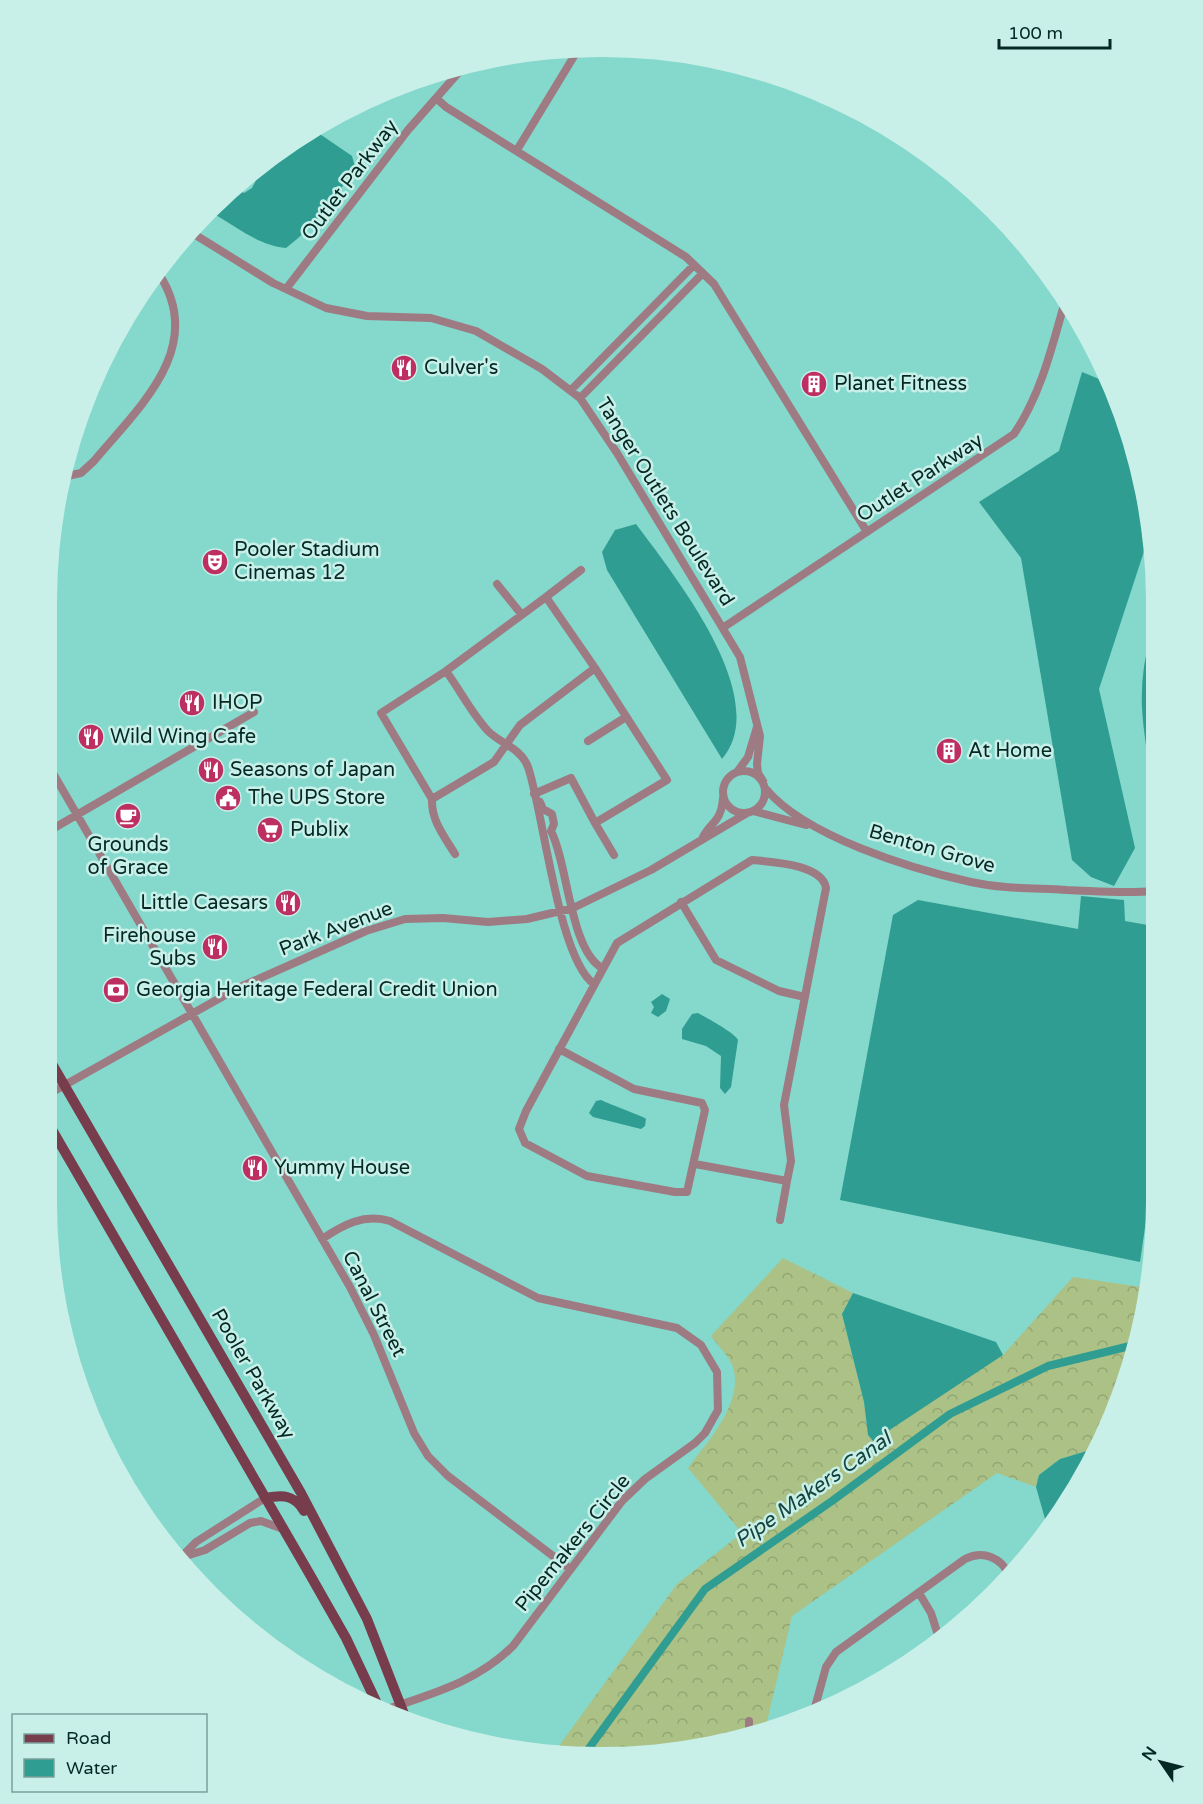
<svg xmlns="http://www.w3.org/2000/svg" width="1203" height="1804" font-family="'Varela Round',sans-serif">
	<defs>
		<pattern id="forest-crowns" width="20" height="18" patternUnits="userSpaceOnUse" patternTransform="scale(1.5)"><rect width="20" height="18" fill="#acc186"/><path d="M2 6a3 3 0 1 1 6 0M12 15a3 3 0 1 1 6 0" fill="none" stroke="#92a674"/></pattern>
	</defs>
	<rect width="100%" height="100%" fill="#84d8cc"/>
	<path fill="url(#forest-crowns)" d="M783,1258L853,1293L842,1314L864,1402L868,1435L1003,1355L1073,1277L1148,1288L1100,1447L1060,1459L1039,1475L1036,1487L997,1473L792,1616L766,1726L710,1747L565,1756L553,1754L677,1584L742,1533L688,1468C707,1442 744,1403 733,1367C730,1357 717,1345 711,1336Z"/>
	<path fill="#2f9d91" d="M314,130L352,156L355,167C336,198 315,226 286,248C259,246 237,227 214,214L209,215L235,188L244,193L252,188L267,159Z
		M123,327L117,345L95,386L104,356Z
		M1082,372L1109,383L1138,458L1150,533L1099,689L1135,848L1114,886L1091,877L1072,860L1021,558L979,502L1059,451Z
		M636,524C673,574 774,698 722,759L607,570L602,552L615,530Z
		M1081,896L1124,900L1125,921L1153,926L1152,1179L1140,1262L840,1200L893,915L918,900L1078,929Z
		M662,994L670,999L666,1011L658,1017L651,1013L654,1007L651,1002Z
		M698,1013C707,1018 735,1033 738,1040L731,1087L725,1094L720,1088L721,1056L706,1046L682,1039V1029L692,1014Z
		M601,1100C609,1104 645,1117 646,1119L645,1126L641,1129L593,1117L589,1113L596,1101Z
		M853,1293L996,1342L1003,1355L873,1441L868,1435L864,1402L842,1314Z
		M1100,1447L1099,1448L1047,1526L1036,1487L1039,1475L1060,1459Z"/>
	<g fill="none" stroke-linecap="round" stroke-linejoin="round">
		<path stroke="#2f9d91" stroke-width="8" d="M1154,771C1146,723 1140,685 1155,636
			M584,1755L705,1589L832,1501L950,1414L1048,1366L1130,1346"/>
		<path stroke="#9e7b83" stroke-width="8" d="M436,98L446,107L686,257L714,284L867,532
			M517,150L579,48
			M189,231L273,283L326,308L367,316L431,318L476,331L542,369L580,398L617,453L740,657L760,736L757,764L758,773L763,781
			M286,289L408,130L466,64
			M571,390L694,265
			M580,398L703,273
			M67,476L81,473L94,461C138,408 207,348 159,274
			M497,584L522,615
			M546,597L581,570
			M724,627L1014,434C1041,394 1052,347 1065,301
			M446,671L546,597L595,668L520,725L494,762L432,799L381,713L446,671C460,690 472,714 488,731C501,744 521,748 528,767C544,814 558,958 594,984
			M588,741L626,717
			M50,768L350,1287L374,1335L414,1433L428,1456L448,1476L570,1569
			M723 792a21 21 0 1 1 42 0a21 21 0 1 1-42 0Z
			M737,772L748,757L757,727
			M766,789C805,836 911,869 971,882C1003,889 1035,888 1067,890C1097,891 1124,894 1154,891
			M534,794L571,778L595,823L667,780L595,668
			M432,799C431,820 444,836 455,854
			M540,802L543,809L552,814L554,824L551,831C568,864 570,950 602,968
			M753,811L806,825
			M595,823L614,855
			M49,831L254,712
			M702,839C710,821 721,824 723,798
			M681,902L716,960L779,991L805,997
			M559,1049L634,1089L702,1103L705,1110L687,1192H675L587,1176L525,1143L519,1129L526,1111L617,943L752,860C772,862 822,864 826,888L784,1105L791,1161L787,1181
			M47,1095L238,988L366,931L405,919L443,918L488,922L527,919L573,908L651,870L747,813
			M695,1164L787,1181L780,1220
			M322,1239C343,1225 364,1213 390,1221L538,1298L677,1328L701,1345L717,1372L718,1410L705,1433L695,1443L645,1479L622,1501L513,1646C476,1683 430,1694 382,1711
			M182,1556L196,1542L265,1498
			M183,1557L205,1550L250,1523L261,1521L283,1529
			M919,1593L931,1613L938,1635
			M815,1707L826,1667L836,1652L965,1559C983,1550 1001,1557 1010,1576
			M749,1721V1732"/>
		<path stroke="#783d4c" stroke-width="10" d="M48,1057L301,1493L367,1619L406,1719
			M47,1121L309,1573L346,1638L380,1710
			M265,1498C282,1495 294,1494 304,1511"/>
	</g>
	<defs>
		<symbol id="restaurant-disc" viewBox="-11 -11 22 22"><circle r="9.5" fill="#bd2f61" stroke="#c8f0e9"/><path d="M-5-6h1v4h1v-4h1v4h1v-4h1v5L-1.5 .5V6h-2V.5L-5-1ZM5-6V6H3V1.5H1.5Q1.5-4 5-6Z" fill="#fff"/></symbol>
		<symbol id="building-disc" viewBox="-11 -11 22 22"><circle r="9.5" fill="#bd2f61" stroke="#c8f0e9"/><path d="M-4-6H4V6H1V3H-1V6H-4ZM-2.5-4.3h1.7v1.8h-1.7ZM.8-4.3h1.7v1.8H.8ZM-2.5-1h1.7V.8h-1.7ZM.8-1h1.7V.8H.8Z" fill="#fff"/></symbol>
		<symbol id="theatre-disc" viewBox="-11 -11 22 22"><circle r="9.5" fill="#bd2f61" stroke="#c8f0e9"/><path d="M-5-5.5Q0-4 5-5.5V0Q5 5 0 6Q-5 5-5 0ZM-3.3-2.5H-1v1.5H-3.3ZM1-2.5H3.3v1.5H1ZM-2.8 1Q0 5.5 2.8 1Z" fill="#fff"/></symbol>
		<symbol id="civic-disc" viewBox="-11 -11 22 22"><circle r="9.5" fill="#bd2f61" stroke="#c8f0e9"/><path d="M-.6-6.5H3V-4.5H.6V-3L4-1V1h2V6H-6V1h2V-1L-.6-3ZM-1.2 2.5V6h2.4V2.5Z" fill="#fff"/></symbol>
		<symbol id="cafe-disc" viewBox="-11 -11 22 22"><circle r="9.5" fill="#bd2f61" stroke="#c8f0e9"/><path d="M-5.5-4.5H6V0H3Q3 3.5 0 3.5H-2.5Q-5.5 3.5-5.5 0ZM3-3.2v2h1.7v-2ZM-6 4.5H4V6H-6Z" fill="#fff"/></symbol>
		<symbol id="supermarket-disc" viewBox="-11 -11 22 22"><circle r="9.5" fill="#bd2f61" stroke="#c8f0e9"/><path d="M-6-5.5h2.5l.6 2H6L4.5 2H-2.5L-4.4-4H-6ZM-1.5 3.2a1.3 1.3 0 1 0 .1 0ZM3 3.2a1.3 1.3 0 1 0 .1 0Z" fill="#fff"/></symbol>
		<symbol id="bank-disc" viewBox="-11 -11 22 22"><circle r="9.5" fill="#bd2f61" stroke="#c8f0e9"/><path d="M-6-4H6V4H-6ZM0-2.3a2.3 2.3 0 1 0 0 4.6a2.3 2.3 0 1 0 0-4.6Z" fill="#fff"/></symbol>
	</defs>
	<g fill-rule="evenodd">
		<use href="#restaurant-disc" x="389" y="353" width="30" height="30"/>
		<use href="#building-disc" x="799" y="369" width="30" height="30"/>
		<use href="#theatre-disc" x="200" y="547" width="30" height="30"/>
		<use href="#restaurant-disc" x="177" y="688" width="30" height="30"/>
		<use href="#restaurant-disc" x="76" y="722" width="30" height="30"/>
		<use href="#building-disc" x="934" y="736" width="30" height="30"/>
		<use href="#restaurant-disc" x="196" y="755" width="30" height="30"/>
		<use href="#civic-disc" x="213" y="783" width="30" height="30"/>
		<use href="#cafe-disc" x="113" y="801" width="30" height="30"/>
		<use href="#supermarket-disc" x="255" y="815" width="30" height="30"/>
		<use href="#restaurant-disc" x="273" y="888" width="30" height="30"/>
		<use href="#restaurant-disc" x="200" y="932" width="30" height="30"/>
		<use href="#bank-disc" x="101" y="975" width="30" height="30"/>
		<use href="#restaurant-disc" x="240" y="1153" width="30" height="30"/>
	</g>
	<g text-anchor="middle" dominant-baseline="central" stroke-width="5" stroke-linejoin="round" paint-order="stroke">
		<g font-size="20" fill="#042925" stroke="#c8f0e9">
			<text transform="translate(350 180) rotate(-53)">Outlet Parkway</text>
			<text transform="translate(920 478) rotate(-33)">Outlet Parkway</text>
			<text transform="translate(665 502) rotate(58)">Tanger Outlets Boulevard</text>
			<text transform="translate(932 849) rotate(16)">Benton Grove</text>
			<text transform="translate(336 929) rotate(-21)">Park Avenue</text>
			<text transform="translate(374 1304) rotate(63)">Canal Street</text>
			<text transform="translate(253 1374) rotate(60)">Pooler Parkway</text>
			<text transform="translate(573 1543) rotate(-51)">Pipemakers Circle</text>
		</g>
		<g font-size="20" fill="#042925" stroke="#c8f0e9" text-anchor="start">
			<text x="424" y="368">Culver's</text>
			<text x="834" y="384">Planet Fitness</text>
			<text x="234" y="550">Pooler Stadium<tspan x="234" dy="23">Cinemas 12</tspan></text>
			<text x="212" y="703">IHOP</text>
			<text x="110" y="737">Wild Wing Cafe</text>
			<text x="968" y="751">At Home</text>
			<text x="230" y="770">Seasons of Japan</text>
			<text x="248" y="798">The UPS Store</text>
			<text x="290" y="830">Publix</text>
			<text x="128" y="845" text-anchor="middle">Grounds<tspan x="128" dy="23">of Grace</tspan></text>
			<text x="268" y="903" text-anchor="end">Little Caesars</text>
			<text x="196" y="936" text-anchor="end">Firehouse<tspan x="196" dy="23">Subs</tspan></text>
			<text x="136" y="990">Georgia Heritage Federal Credit Union</text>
			<text x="274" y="1168">Yummy House</text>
		</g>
		<g font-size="21" font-style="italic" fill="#15443f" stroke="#c8f0e9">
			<text transform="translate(813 1490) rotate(-35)">Pipe Makers Canal</text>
		</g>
	</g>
	<path d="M0 0H1203V1804H0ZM601 57H602A544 544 0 0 1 1146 601V1203A544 544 0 0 1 602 1747H601A544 544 0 0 1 57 1203V601A544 544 0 0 1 601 57Z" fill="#c8f0e9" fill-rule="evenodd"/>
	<rect x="12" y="1714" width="195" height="78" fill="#c8f0e9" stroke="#7aa09b" stroke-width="1.5"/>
	<rect x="24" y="1734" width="30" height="9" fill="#783d4c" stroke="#7aa09b" stroke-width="1.5"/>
	<text x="66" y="1744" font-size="18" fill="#042925">Road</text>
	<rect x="24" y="1759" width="30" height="18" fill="#2f9d91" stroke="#7aa09b" stroke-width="1.5"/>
	<text x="66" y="1774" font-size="18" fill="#042925">Water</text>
	<g transform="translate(1161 1762) rotate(305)" stroke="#c8f0e9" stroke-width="4.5" paint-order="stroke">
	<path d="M0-4.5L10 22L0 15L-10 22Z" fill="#042925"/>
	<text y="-9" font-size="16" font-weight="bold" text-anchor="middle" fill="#042925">N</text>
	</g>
	<path d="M999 39v9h111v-9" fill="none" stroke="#042925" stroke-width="3"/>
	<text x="1008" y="39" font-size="18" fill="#042925" stroke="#c8f0e9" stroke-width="4.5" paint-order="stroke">100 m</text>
</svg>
